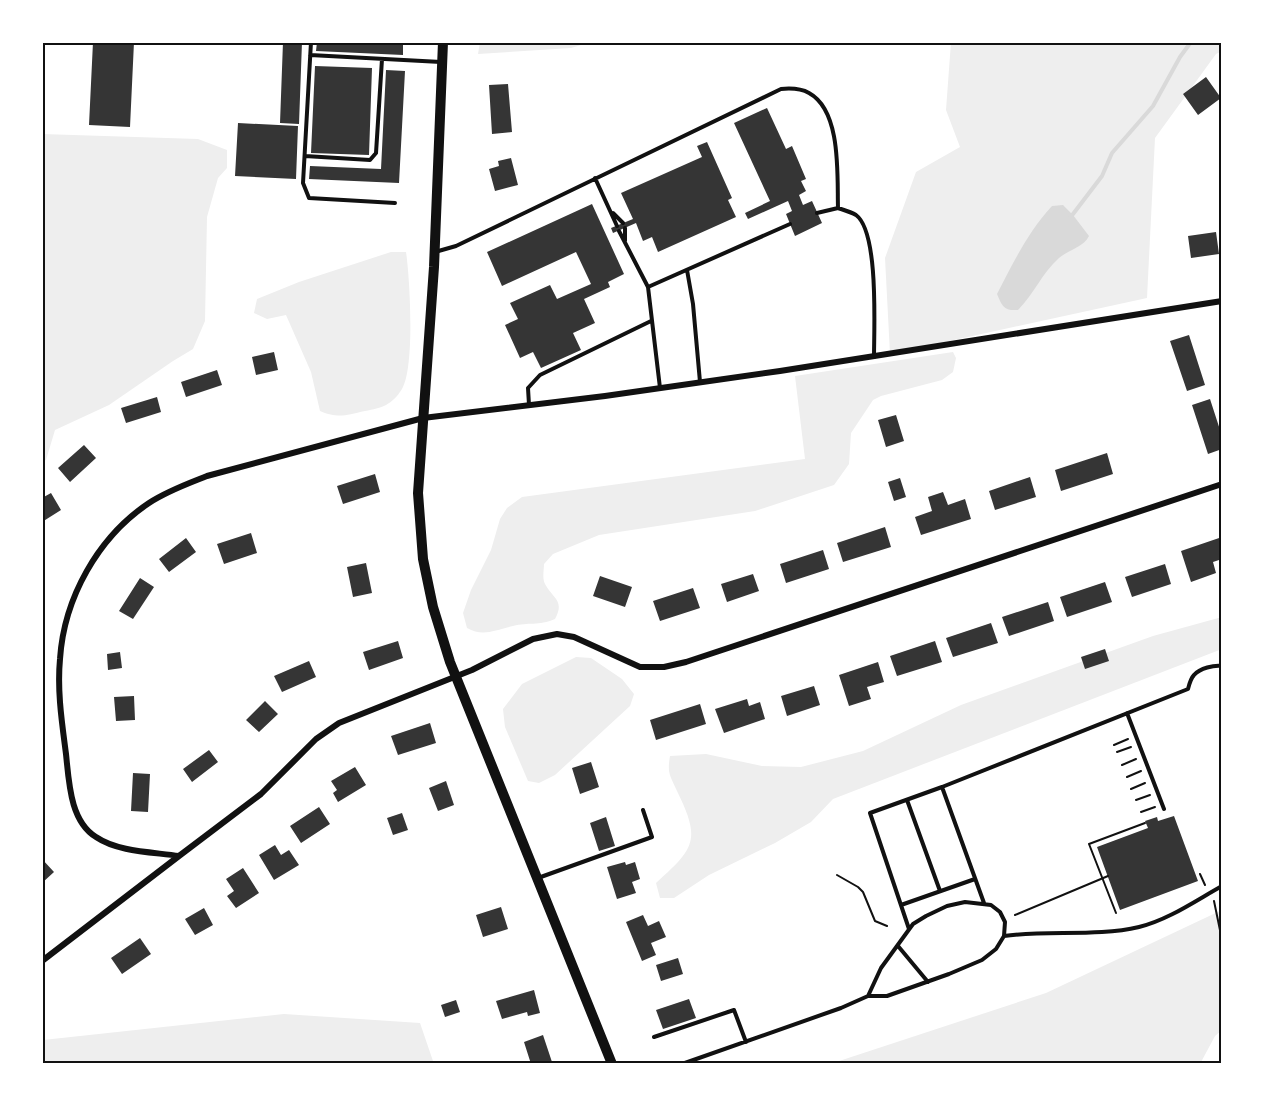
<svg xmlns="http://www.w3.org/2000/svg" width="1264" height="1106" font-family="'Varela Round',sans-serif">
	<rect width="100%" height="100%" fill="#fff"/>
	<path fill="#eee" d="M480,42H591L571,48L478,54Z
		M951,42H1222V51L1216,54L1155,138L1147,298L890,354L885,258L916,172L960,147L946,110Z
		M42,134L198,139L227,150V168L218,178L207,217L205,321L193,349L173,361L109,405L55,430L46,460L42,461Z
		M391,252H406C410,278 415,368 402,389C392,405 382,408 365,411C346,415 339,419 320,411L311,372L286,315L267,319L254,313L257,299L299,282Z
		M953,352L956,358L953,372L942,380L881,396L873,400L851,433L849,464L834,485L755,511L599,535L553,554L544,564C544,570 542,578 545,584C553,599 565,600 555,619C538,626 529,622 513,626C495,630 483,637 467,628L463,613L471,590L491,550L500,519L507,508L522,497L805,459L795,376Z
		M1222,617V649L833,799L811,822L775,843L709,875L674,898H660L656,883C695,848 701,840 677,791C670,775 667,774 670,756L706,754L762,766L801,767L863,751L961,705L1153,636Z
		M576,657L591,658L622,679L634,694L630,706L555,775L539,783L528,781L505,727L503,709L522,684Z
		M1222,910V1030L1215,1036L1200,1064H830L1046,993Z
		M284,1014L420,1023L434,1064H42L43,1040Z"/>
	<path fill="#d9d9d9" d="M1063,205L1073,215L1089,236C1084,247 1068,250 1059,258C1042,273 1034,294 1018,310C1004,311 1002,306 997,294C1013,263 1028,232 1052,206Z"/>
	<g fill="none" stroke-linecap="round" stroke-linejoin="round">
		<path stroke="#d9d9d9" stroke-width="4" d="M1070,218L1102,176L1112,153L1153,106L1180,57L1191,42"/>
	</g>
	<path fill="#353535" d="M93,42H134L130,127L89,125Z
		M283,42H302L299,124L280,123Z
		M317,42H403V55L316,51Z
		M315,66L372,68L369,155L311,153Z
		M386,70L405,71L399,183L309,179L310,166L381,169Z
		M1206,77L1221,98L1198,115L1183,94Z
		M508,84L512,132L492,134L489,85Z
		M767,108L786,149L792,146L806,179L801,181L806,191L799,195L803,205L812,201L822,223L795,236L786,214L792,211L788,201L748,219L745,213L770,201L734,123Z
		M238,123L298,126L296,179L235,176Z
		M707,142L732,198L728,200L736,217L658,252L652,237L643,241L636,223L613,233L611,228L633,219L621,193L702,157L697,146Z
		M511,158L518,185L495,191L489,169L499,166L498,161Z
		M592,204L624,274L608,282L610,287L584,299L595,323L573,333L581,350L541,368L533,352L520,358L505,325L518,319L510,303L550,285L557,299L591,284L576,252L502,286L487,252Z
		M1216,232L1219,254L1191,258L1188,236Z
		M1189,335L1205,385L1187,391L1170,341Z
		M274,352L278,370L256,375L252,357Z
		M217,370L222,385L186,397L181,382Z
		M157,397L161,412L126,423L121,408Z
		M1210,399L1222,436V449L1208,454L1192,405Z
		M896,415L904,441L886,447L878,420Z
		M84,445L96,458L70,482L58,468Z
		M1107,453L1113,474L1061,491L1055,470Z
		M375,474L380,492L343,504L337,486Z
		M1030,477L1036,497L995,510L989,491Z
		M900,478L906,497L894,501L888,482Z
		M943,492L948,505L965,499L971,519L921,535L915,517L932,511L928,497Z
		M51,493L61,510L42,522V498Z
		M885,527L891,547L843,562L837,543Z
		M251,533L257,553L224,564L217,544Z
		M1222,537V559L1213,562L1216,573L1191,582L1181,551Z
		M186,538L196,552L169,572L159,559Z
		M823,550L829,569L786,583L780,564Z
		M366,563L372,593L353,597L347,567Z
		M1165,564L1171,584L1132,597L1125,577Z
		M753,574L759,591L727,602L721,584Z
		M600,576L632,587L625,607L593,596Z
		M140,578L154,587L133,619L119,611Z
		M1105,582L1112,602L1067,617L1060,597Z
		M693,588L700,608L660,621L653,601Z
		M1048,602L1054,621L1009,636L1002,617Z
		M991,623L998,643L953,657L946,638Z
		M398,641L403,658L369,670L363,652Z
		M935,641L942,662L897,676L890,656Z
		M1105,649L1109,661L1085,669L1081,657Z
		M120,652L122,668L108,670L107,654Z
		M309,661L316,677L282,692L274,676Z
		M878,662L884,682L867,687L871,699L849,706L839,675Z
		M814,686L820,705L787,716L781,696Z
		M134,696L135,720L116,721L114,697Z
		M747,699L749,706L760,702L765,719L724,733L715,709Z
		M265,701L278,714L259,732L246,720Z
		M700,704L706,724L656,740L650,720Z
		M430,723L436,743L398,755L391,736Z
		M209,750L218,762L192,782L183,769Z
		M591,762L599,787L580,794L572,768Z
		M355,767L366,785L338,802L333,793L337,790L331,781Z
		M133,773L150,774L148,812L131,811Z
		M446,781L454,805L438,811L429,788Z
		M319,807L330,824L301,843L290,826Z
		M402,813L408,830L393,835L387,818Z
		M1174,816L1198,881L1120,910L1097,847L1148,828L1145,821L1157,817L1158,821Z
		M606,817L615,846L599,851L590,823Z
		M275,845L281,855L289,850L299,865L274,880L259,855Z
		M42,859L54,872L42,883Z
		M625,862L626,865L635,862L640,879L632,882L636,893L617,899L607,867Z
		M243,868L259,893L236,908L227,896L234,891L226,879Z
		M501,907L508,929L483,937L476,915Z
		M204,908L213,925L195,935L185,919Z
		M643,915L648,926L659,921L666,937L651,943L656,955L642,961L626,922Z
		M140,938L151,954L122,974L111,958Z
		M678,958L683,974L661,981L656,965Z
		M534,990L540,1013L528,1016L527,1012L502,1019L496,1001Z
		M689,999L696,1018L663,1029L656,1010Z
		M456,1000L460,1012L445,1017L441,1005Z
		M543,1035L552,1062L531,1064L524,1042Z"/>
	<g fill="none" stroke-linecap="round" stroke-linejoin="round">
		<path stroke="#111" stroke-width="2" d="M1114,745L1128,739
			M1117,752L1131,747
			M1122,765L1136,759
			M1127,777L1141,771
			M1131,789L1145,783
			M1136,800L1150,795
			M1141,812L1155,807
			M1200,874L1205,885
			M837,875L858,887L863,892L875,921L887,926
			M1214,901L1222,940
			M1116,913L1089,844L1145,823
			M1015,915L1108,876"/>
		<path stroke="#111" stroke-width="4" d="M311,42L303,183L309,198L395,203
			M310,55L441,62
			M305,156L370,160L376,153L382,59
			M595,178L617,226
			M613,213L623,223
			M817,213L838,208
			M619,231L648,287
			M625,241V228
			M435,252L456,246L781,89C791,88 800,88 809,93C842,111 837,177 838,208C844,210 851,212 856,215C879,232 874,328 874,357
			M687,270L693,304L700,382
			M660,388L648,287L790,224
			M529,405L528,388L540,375L651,321
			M1127,713L1164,809
			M942,787L984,903
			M907,800L940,891
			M538,878L652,837L643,810
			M901,905L975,879
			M909,929L870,813L942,787L1188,689C1189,685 1191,678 1194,675C1200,668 1214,665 1222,666
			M1004,936C1048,930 1097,937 1139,927C1168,920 1195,901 1222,886
			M898,946L928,982
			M654,1037L734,1010L746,1042
			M682,1064L841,1008L868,996H887L949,974L982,960L996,949L1004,936L1005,922L1000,912L991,905L965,902L947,906L926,916L913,924L881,968L868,996"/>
		<path stroke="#111" stroke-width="6" d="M1222,301L780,371L605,396L423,418L207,476C187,484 167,491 149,503C98,537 64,598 60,659C57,691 62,723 66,754C69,782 70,821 96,837C118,852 153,852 179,856L261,794L316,739L339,723L472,670L533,639L557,634L574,637L640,667H664L686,662L1222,484
			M42,961L179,856"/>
		<path stroke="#111" stroke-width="10" d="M443,42L434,267L418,493L423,559L433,607L450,662L612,1064"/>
	</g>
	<rect width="1264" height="1106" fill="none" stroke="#ffffff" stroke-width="87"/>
	<rect x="44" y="44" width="1176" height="1018" fill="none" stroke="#111" stroke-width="2"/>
</svg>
